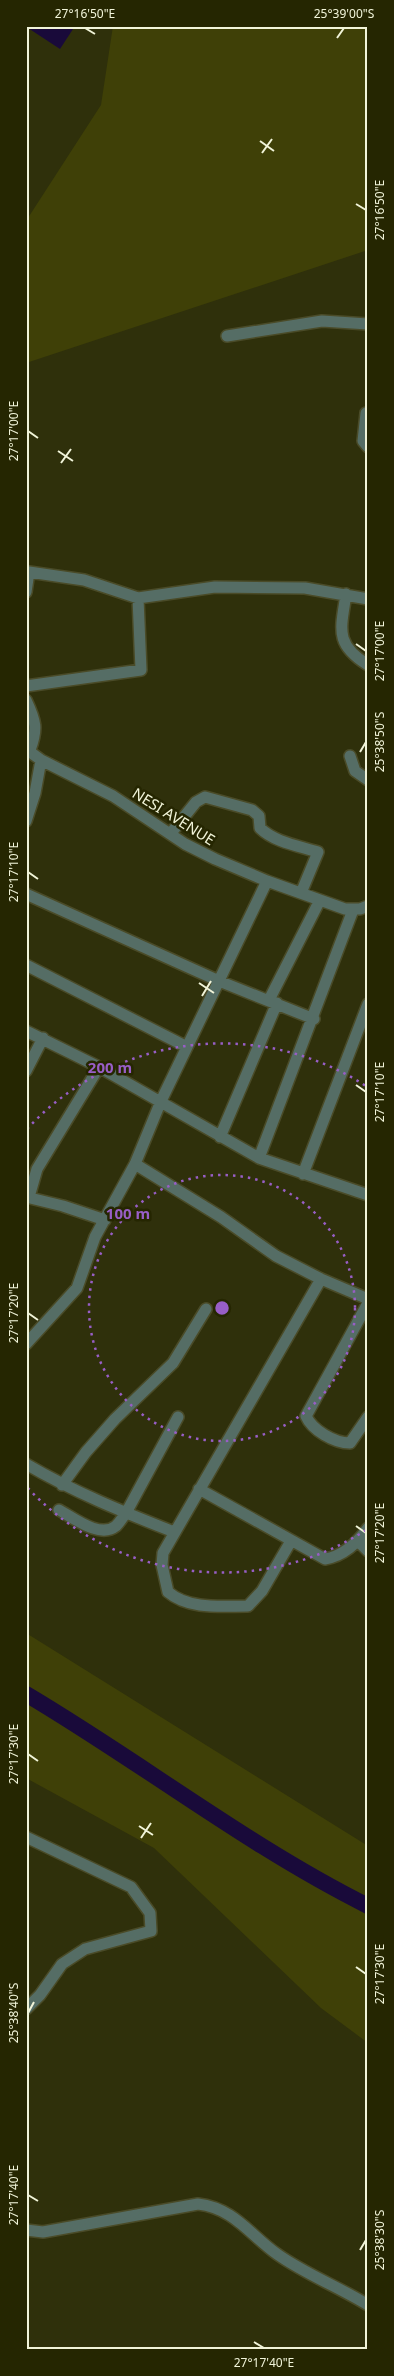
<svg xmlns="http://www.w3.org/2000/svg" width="394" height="2376" font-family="'Noto Sans',sans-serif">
	<rect width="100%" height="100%" fill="#2f300b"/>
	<path fill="#3f4007" d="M113,26H368V250L26,363V221L101,105Z
		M26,1633L368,1846V2043L321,2008L154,1848L26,1778Z"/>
	<path fill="#190a3a" d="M29,26H75L60,49L28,28Z"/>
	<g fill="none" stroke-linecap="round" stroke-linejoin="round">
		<path stroke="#190a3a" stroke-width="16" d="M26,1694C141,1762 248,1846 368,1906"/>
		<defs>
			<path id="minor" d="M227,336L322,321L368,324
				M366,413L363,441L368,447
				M26,592L29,572L84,580L138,598L215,587L305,588L368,599
				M346,594C341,629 334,644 368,665
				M26,686L141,670L138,598
				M26,700C36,721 38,729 30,750
				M26,749L41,760L113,796L185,844L215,859L267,881L345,909H360L368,906
				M350,756L355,771L368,780
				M26,821L35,793L41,760
				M171,833L196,802L205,797L252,810L259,816L260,828C274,842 299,846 318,852L301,893
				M26,894L219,981L314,1019
				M26,965L187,1047
				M269,1000L320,900
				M26,1031L99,1067L259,1158L368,1195
				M26,1071L43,1038
				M220,1137L277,1003
				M259,1158L353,910
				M135,1164L221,1217L276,1256L321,1279L368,1299
				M303,1174L368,1004
				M26,1197L63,1206L105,1220
				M29,1197L37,1169L99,1067
				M368,1303L306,1416C312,1430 334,1443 350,1443L368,1417
				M26,1344L77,1288L95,1237L135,1164L161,1101L267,881
				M26,1464C74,1492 123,1512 174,1532
				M62,1485L86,1452L115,1419L173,1363L206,1309
				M199,1489L325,1559C344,1556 357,1543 368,1528
				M59,1510C74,1518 100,1539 116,1526C120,1522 123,1517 126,1513L178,1417
				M291,1541L262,1591L248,1606C222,1606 189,1610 168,1592L162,1565L163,1553L321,1279
				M358,1541L368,1551
				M26,1837L131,1887L150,1913L151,1931L85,1949L62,1964L40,1995L26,2009
				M26,2230L43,2232L198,2204C234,2208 250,2235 277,2254C305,2274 339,2287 368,2305"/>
		</defs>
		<use href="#minor" stroke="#4a4b28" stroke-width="14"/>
		<use href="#minor" stroke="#556d65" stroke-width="11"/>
	</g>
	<path fill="none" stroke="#f1f4d9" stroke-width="2" d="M85,28L95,34M337,38L344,28M260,141L274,151M262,153L272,139M356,204L366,210M28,431L38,438M58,451L73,461M61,463L71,449M356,644L366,651M360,752L366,742M28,872L38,879M199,983L214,993M202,996L211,981M356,1085L366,1092M28,1313L38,1320M356,1526L366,1533M28,1754L38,1761M139,1826L153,1835M141,1838L151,1823M356,1967L366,1974M28,2013L34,2002M28,2195L38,2201M360,2250L366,2240M254,2342L264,2348"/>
	<g fill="none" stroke="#985ec6" stroke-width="2.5" stroke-dasharray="2.5 5">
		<circle cx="222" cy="1308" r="133"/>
		<path d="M366 1530A265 265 0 0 1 27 1487M27 1129A265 265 0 0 1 366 1086"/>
	</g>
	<g text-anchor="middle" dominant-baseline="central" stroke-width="5" stroke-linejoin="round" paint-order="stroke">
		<g font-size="15" fill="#f1f4d9" stroke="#252601">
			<text transform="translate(174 816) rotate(32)">NESI AVENUE</text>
		</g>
	</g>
	<circle cx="222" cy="1308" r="8" fill="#985ec6" stroke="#252601" stroke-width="2.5"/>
	<g font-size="15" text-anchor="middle" font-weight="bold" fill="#985ec6" stroke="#252601" stroke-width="5" stroke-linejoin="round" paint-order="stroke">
		<text x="110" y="1073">200 m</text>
		<text x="128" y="1219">100 m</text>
	</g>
	<rect width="394" height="2376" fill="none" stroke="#252601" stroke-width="55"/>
	<rect x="28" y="28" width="338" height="2320" fill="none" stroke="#f1f4d9" stroke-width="2"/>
	<g font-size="12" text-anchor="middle" fill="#f1f4d9">
		<text x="85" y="18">27°16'50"E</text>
		<text x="344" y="18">25°39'00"S</text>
		<text transform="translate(380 210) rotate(-90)" y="4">27°16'50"E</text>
		<text transform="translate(14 431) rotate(-90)" y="4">27°17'00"E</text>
		<text transform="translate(380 651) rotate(-90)" y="4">27°17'00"E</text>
		<text transform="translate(380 742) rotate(-90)" y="4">25°38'50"S</text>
		<text transform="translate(14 872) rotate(-90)" y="4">27°17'10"E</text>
		<text transform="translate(380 1092) rotate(-90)" y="4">27°17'10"E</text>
		<text transform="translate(14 1313) rotate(-90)" y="4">27°17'20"E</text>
		<text transform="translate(380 1533) rotate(-90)" y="4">27°17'20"E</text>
		<text transform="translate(14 1754) rotate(-90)" y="4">27°17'30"E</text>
		<text transform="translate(380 1974) rotate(-90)" y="4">27°17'30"E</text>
		<text transform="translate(14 2013) rotate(-90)" y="4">25°38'40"S</text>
		<text transform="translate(14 2195) rotate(-90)" y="4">27°17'40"E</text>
		<text transform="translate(380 2240) rotate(-90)" y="4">25°38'30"S</text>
		<text x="264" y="2367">27°17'40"E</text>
	</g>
</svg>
